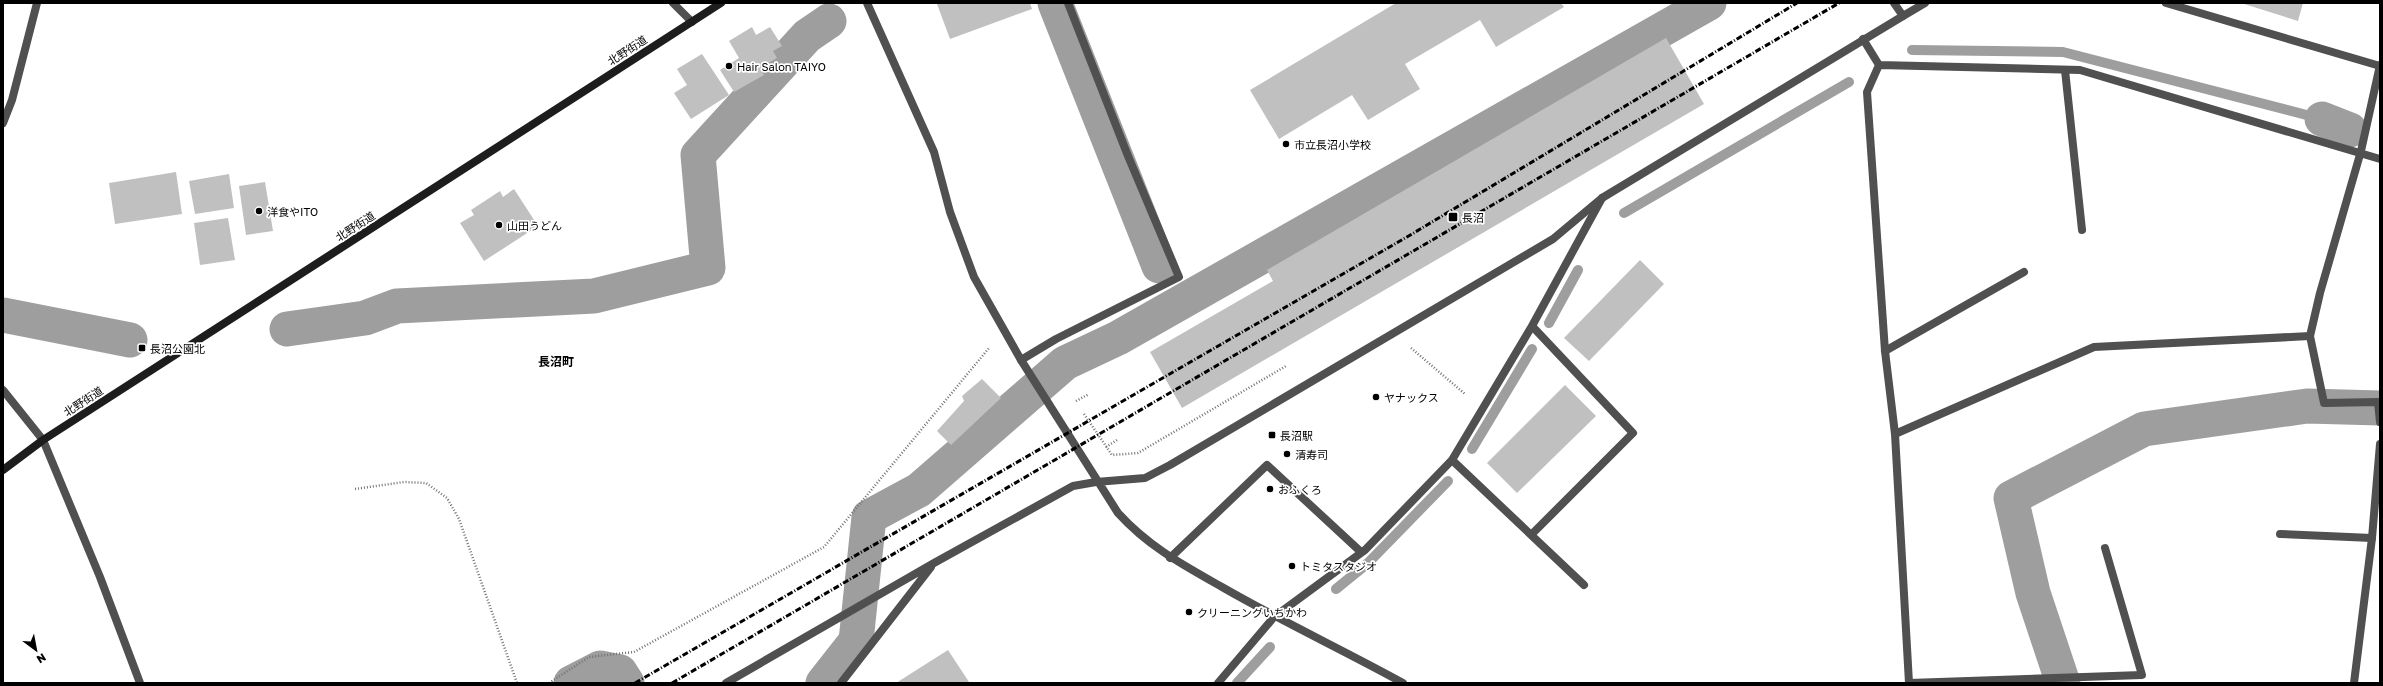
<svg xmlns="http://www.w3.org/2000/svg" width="2383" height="686" font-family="'Golos Text','Noto Sans JP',sans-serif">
	<rect width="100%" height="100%" fill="#fff"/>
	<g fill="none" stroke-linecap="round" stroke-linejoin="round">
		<path stroke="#9e9e9e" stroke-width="10" d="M1912,50L2063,52L2322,119
			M1624,213L1849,82
			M1549,323L1578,270
			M1472,449L1532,349
			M1336,589L1368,563L1448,481
			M1237,683L1270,647"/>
		<path stroke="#9e9e9e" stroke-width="35" d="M1055,3L1159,266
			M2322,119L2350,130
			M3,315L130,340
			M287,329L365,318L397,306L594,296L708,268L698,155L807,36L829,21
			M571,683L600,668L620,672L627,683
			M823,683L856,641L869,517L919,490L1065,363L1118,338L1709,3
			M2063,683L2033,593L2011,498L2144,429L2307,406L2380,408"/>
	</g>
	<path fill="#c0c0c0" d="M939,3H1030L1032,9L950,39L937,4Z
		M1396,3H1561L1564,7L1496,47L1480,20L1405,64L1420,89L1368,120L1352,95L1279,139L1250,90Z
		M2241,3H2303L2298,21Z
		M752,27L756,35L770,27L782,46L773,51L777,58L760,68L764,75L734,92L720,70L739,58L729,41Z
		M1666,38L1704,104L1182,408L1150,352L1273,281L1267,270Z
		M702,54L729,95L691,119L674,93L687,85L677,69Z
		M176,172L182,214L115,224L109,183Z
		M229,174L234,208L195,214L189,181Z
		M265,182L273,231L246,235L239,186Z
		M514,189L538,226L484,261L460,223L474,215L471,210L500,191L503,197Z
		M228,218L235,260L200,265L194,223Z
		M1640,260L1664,284L1589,361L1564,338Z
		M982,379L1001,398L951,445L937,431L964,401L962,396Z
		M1565,385L1596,416L1517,493L1487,463Z
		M948,650L969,682L896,683Z"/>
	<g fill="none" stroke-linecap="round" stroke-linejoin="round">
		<path stroke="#727272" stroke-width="2.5" stroke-dasharray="1 2" stroke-linecap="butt" d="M1411,348L1465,394
			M1076,401L1089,394
			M1084,414L1112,455L1138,453L1286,366
			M1106,447L1117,440
			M355,489L404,482L426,483L447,498L459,519L517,683
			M549,683L589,657L634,652L824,547L989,348"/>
		<path stroke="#505050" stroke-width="8" d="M2065,70L2082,230
			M1885,351L2024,272
			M2280,534L2372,538
			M1218,683L1274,617
			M1909,683L2142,675L2105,548"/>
		<path stroke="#505050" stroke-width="8" d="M1021,360L1056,339L1179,277L1128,156L1068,3"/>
		<path stroke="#505050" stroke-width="8" d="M673,3L692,22
			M1894,3L1903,16L1925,3
			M2166,3L2380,66
			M1863,39L1879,65L1867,92L1885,351L1895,434L1909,683
			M1879,65L2080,70L2380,159
			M3,123L12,100L37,3
			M2310,336L2320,293L2361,151L2380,65
			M3,390L43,440L100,577L140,683
			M1895,434L2094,347L2310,336L2324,403L2378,402L2380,422
			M1452,460L1584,585
			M1531,535L1633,433L1532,326
			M1170,558L1267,465L1361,552
			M1274,617L1365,550L1452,460L1532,326L1602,198
			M726,683L934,563L1073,486L1096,482
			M841,683L931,567
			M2354,683L2372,538L2380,444"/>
		<path stroke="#505050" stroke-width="8" d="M867,3L934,152L950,212L974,277L1021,360L1118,513C1149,547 1183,565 1222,587C1281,621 1343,650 1403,683
			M1096,482L1145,478L1170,465L1553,239L1602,198L1903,16"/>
		<path stroke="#1d1d1d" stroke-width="8" d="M3,470L43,440L721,3"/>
		<path stroke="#000" stroke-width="3" stroke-dasharray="6 2 1 2" stroke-linecap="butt" d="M635,683L1412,234L1797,3
			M672,683L1839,3"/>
	</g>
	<g fill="#000" stroke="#fff" stroke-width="1.5">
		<circle cx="729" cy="66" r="4"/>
		<circle cx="1286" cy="144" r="4"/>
		<circle cx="259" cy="211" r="4"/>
		<rect x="1448" y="212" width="10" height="10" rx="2"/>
		<circle cx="499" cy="225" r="4"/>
		<rect x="138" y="344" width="8" height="8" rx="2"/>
		<circle cx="1376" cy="397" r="4"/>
		<rect x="1268" y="431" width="8" height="8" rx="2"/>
		<circle cx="1287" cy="454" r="4"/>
		<circle cx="1270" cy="489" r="4"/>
		<circle cx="1292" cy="566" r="4"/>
		<circle cx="1189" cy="612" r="4"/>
	</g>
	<g text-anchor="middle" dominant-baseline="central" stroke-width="3.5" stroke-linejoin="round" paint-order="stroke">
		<g font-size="11" fill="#000" stroke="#fff">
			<text transform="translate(627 50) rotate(-33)">北野街道</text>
			<text transform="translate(355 226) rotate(-33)">北野街道</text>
			<text transform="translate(83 401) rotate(-33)">北野街道</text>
		</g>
		<g font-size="11" fill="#000" stroke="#fff" text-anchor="start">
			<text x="737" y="66">Hair Salon TAIYO</text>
			<text x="1294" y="144">市立長沼小学校</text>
			<text x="267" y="211">洋食やITO</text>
			<text x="1462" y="217">長沼</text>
			<text x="507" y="225">山田うどん</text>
			<text x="150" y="348">長沼公園北</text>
			<text x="1384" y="397">ヤナックス</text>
			<text x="1280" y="435">長沼駅</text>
			<text x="1295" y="454">清寿司</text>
			<text x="1278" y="489">おふくろ</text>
			<text x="1300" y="566">トミタスタジオ</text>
			<text x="1197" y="612">クリーニングいちかわ</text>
		</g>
		<g font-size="12" font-weight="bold" fill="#000" stroke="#fff">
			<text x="556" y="361">長沼町</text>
		</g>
	</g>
	<rect width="2383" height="686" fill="none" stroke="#000000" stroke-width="8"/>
	<g transform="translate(36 650) rotate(148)" stroke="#ffffff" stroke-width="3" paint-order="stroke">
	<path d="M0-3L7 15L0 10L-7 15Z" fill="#000000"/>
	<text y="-6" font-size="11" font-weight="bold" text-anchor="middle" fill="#000000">N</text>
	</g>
</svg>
